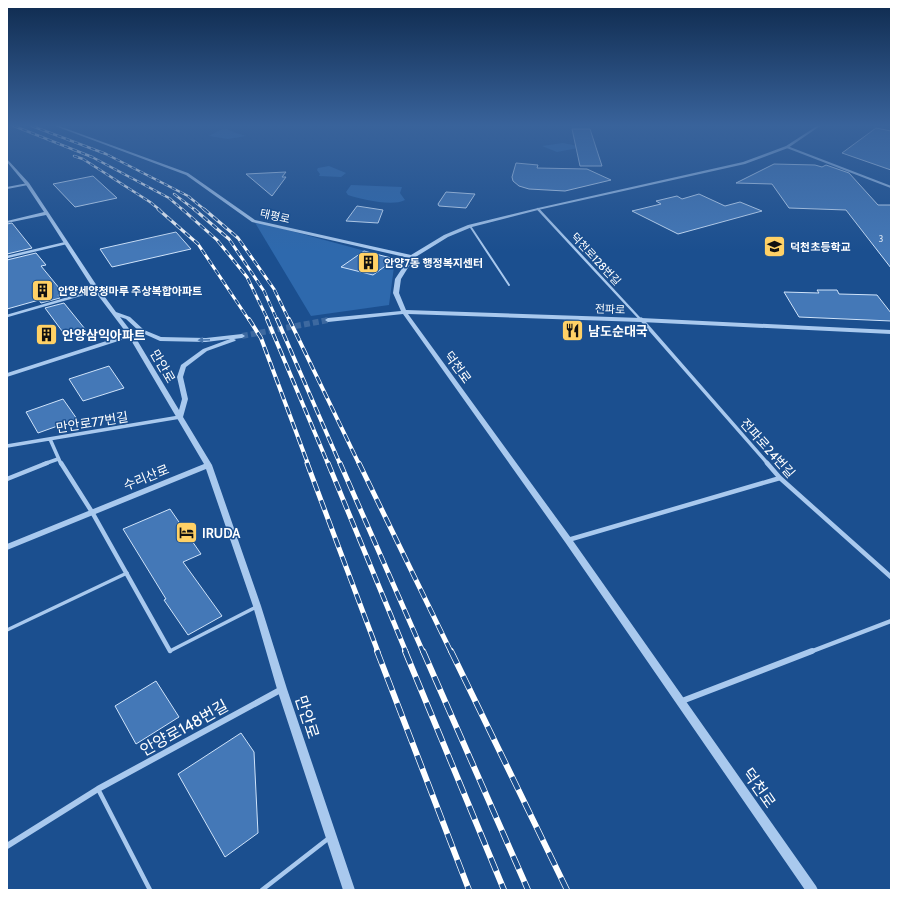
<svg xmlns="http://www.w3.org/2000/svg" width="898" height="897" font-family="Cabin,'Noto Sans KR',sans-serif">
	<rect width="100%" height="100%" fill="#1b4f8f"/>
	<path fill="#2e69ad" d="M226,129L234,132H233L246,136L228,139L209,136L220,130Z
		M563,143L583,147L557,152L542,146Z
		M329,166L346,173L341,177L319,176L320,174L317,170L318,168Z
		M351,185L402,187L400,193L405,200C392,207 361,199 348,195L346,192Z
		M254,221L395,259L389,305L311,316Z"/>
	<path fill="#4478b7" stroke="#cfe3fa" d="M876,128L891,131V170L842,153Z
		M572,129H590L602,166H580Z
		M516,163L538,165L537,168L587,169L611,180L565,191L529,189L519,186L513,181L512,177Z
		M774,164L815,165L822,167L826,165L849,173L878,205H891V268L846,210L789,208L772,184L736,183Z
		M286,172L282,177H286L272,196L246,174Z
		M93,176L117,198L75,207L53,184Z
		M446,192L475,194L466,208L439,206L438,204Z
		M699,194L725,206L740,202L762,211L678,234L632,211L661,204L656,201L677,196L682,199Z
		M357,206L383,210L378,223L346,221Z
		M12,223L32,248L7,254V224Z
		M176,232L191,249L112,267L100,249Z
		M364,251L395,259L373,275L341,267Z
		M36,253L46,265L41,266L64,294L58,295L60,298L41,303L39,300L7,309V260Z
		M817,290H837L839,294L877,295L891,313V321L799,317L784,292L819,293Z
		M64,303L85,329L65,335L45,308Z
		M109,366L124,388L83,401L69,379Z
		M63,399L77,419L38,433L26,412Z
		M170,509L201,554L183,562L222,616L188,635L164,600L166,599L123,529Z
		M156,681L179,717L136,744L115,706Z
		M241,733L254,752L258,833L225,857L178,774Z"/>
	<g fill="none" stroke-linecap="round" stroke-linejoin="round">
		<path stroke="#3d69a0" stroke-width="5" stroke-dasharray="5 2.5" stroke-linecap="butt" d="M325,320H328"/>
		<path stroke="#3d69a0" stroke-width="6" stroke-dasharray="6 3" stroke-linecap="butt" d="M242,336L328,320"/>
		<path stroke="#a9c9ee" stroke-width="2" d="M470,226L509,285"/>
		<path stroke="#a9c9ee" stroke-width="3.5" d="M7,630L127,573
			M170,651L256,607"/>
		<path stroke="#a9c9ee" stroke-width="4.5" d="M98,789L150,890
			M262,890L329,838"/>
		<path stroke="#a9c9ee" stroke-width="2" d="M787,147L891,187
			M7,188L28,184
			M538,209L539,210"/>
		<path stroke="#a9c9ee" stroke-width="2.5" d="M538,209L641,320
			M7,257L66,243
			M7,316L97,290"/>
		<path stroke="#a9c9ee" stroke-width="3.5" d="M641,319L768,464
			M7,375L131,335
			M50,439L61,464
			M7,446L180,417
			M44,464L58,459"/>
		<path stroke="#a9c9ee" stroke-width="4.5" d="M61,463L92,512L170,651
			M767,463L780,478L891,577
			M7,479L47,463
			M568,540L780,478
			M810,652L891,621"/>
		<path stroke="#a9c9ee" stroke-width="6" d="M682,701L812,651
			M7,846L98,789L282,689"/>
		<path fill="#a9c9ee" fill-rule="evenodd" d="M55,126H59L188,173L255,220L411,255L444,235L468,225L538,208L743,162L786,146L817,126H820L788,148L745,164L538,210L472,227L448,237L414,258L401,279L399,293L406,310L641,318L891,330V334L641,322L408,314L571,538L816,886L818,890H805L565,542L403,314L328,322L325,320L328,318L401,311L393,293L395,279L409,258L252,222L186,175Z
			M7,159L29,183L99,289L116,312L130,317L144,330L161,337L206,338L242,334L245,336L242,338L234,339L236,340L235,341L207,351L186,367L183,377L188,399L183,417L212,465L261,606L287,689L355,890H343L277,689L253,606L206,469L7,550V544L204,464L128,335L94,290L46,215L7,223V221L44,212L26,185L7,162ZM120,317L126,319L140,332L160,341L206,342L230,339L203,349L181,365L177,377L182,399L179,410L134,335Z"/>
		<defs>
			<path id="rail-far4" d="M14,126L92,157L169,198L183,210
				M32,126L106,154L188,196L205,210
				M74,156L83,159L150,202L160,210
				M174,194L195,210"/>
			<path id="rail-far3" d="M158,209L198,244L249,320
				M182,209L217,240L247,277L268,320
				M194,209L229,239L264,291L277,320
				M204,209L238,238L274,289L289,320"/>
			<path id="rail-far2" d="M249,319L261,338L308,464
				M267,319L328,464
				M277,319L340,464
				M289,319L359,464"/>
			<path id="rail-far1" d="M307,463L378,652
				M328,463L406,652
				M340,463L423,652
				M359,463L451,652"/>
			<path id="rail" d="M377,651L469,890
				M405,651L504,890
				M423,651L528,890
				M451,651L567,890"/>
		</defs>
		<use href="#rail-far4" stroke="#fff" stroke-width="2.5"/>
		<use href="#rail-far3" stroke="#fff" stroke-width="3"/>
		<use href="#rail-far2" stroke="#fff" stroke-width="4"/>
		<use href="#rail-far1" stroke="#fff" stroke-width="5"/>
		<use href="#rail" stroke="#fff" stroke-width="6"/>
		<use href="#rail-far4" stroke="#1b4f8f" stroke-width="1.5" stroke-dasharray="4.5" stroke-linecap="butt"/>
		<use href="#rail-far3" stroke="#1b4f8f" stroke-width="2" stroke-dasharray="6" stroke-linecap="butt"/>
		<use href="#rail-far2" stroke="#1b4f8f" stroke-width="2.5" stroke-dasharray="8" stroke-linecap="butt"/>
		<use href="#rail-far1" stroke="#1b4f8f" stroke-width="3.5" stroke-dasharray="10" stroke-linecap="butt"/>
		<use href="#rail" stroke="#1b4f8f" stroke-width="4.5" stroke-dasharray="14" stroke-linecap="butt"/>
	</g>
	<defs><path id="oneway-solid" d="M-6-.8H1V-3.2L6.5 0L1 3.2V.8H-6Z"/></defs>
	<use fill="#4674ac" href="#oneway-solid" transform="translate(204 340) rotate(177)"/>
	<linearGradient id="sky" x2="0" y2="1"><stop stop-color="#0f2b4f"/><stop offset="0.5" stop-color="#39639b"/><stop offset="1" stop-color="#39639b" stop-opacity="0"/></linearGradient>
	<rect width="898" height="251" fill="url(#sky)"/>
	<defs>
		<symbol id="school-square" viewBox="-11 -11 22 22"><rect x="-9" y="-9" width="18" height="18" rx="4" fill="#ffd166" stroke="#1b4f8f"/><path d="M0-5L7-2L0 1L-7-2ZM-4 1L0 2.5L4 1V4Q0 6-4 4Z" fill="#111"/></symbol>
		<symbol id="building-square" viewBox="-11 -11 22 22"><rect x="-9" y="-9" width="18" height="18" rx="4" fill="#ffd166" stroke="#1b4f8f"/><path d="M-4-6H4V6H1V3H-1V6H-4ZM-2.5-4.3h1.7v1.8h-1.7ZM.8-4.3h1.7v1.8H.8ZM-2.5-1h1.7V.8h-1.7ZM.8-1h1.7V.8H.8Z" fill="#111"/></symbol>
		<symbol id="restaurant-square" viewBox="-11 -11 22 22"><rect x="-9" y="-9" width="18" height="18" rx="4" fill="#ffd166" stroke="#1b4f8f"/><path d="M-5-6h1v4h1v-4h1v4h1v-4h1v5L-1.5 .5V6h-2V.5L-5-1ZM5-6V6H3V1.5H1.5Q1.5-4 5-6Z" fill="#111"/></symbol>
		<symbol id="hotel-square" viewBox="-11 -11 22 22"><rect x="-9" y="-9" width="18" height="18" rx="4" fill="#ffd166" stroke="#1b4f8f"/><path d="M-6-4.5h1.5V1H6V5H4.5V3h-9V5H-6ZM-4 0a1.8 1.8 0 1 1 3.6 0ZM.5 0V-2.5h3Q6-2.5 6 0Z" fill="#111"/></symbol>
	</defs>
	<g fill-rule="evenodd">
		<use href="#school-square" x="762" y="234" width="25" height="25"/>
		<use href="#building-square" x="356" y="250" width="25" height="25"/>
		<use href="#building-square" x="30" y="278" width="25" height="25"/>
		<use href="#restaurant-square" x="560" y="318" width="25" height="25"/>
		<use href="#building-square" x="34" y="322" width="25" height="25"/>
		<use href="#hotel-square" x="174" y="520" width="25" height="25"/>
	</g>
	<g text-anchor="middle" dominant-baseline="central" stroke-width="3" stroke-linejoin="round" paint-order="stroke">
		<g font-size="9" fill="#d0dded">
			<text x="881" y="238">3</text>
		</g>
		<g font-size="11" fill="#fff" stroke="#1b4f8f">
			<text transform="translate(275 216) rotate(13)">태평로</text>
			<text transform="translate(596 259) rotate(47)">덕천로128번길</text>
			<text transform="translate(610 309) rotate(2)">전파로</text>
		</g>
		<g font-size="11" font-weight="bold" fill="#fff" stroke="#1b4f8f" text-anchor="start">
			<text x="790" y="247">덕천초등학교</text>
			<text x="384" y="263">안양7동 행정복지센터</text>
			<text x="58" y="291">안양세양청마루 주상복합아파트</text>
		</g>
		<g font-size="13" font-weight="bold" fill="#fff" stroke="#1b4f8f" text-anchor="start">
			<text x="588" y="331">남도순대국</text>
			<text x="62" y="335">안양삼익아파트</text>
			<text x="202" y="533">IRUDA</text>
		</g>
		<g font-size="13" fill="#fff" stroke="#1b4f8f">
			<text transform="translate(163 366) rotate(60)">만안로</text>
			<text transform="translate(458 367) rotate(54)">덕천로</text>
			<text transform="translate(92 422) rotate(-9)">만안로77번길</text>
			<text transform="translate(768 448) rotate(48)">전파로24번길</text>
			<text transform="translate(146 477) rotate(-22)">수리산로</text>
		</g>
		<g font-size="16" fill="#fff" stroke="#1b4f8f">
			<text transform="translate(307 717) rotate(72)">만안로</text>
			<text transform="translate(184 728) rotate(-29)">안양로148번길</text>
			<text transform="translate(759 788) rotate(55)">덕천로</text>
		</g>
	</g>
	<rect width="898" height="897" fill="none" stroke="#ffffff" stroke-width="16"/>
</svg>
